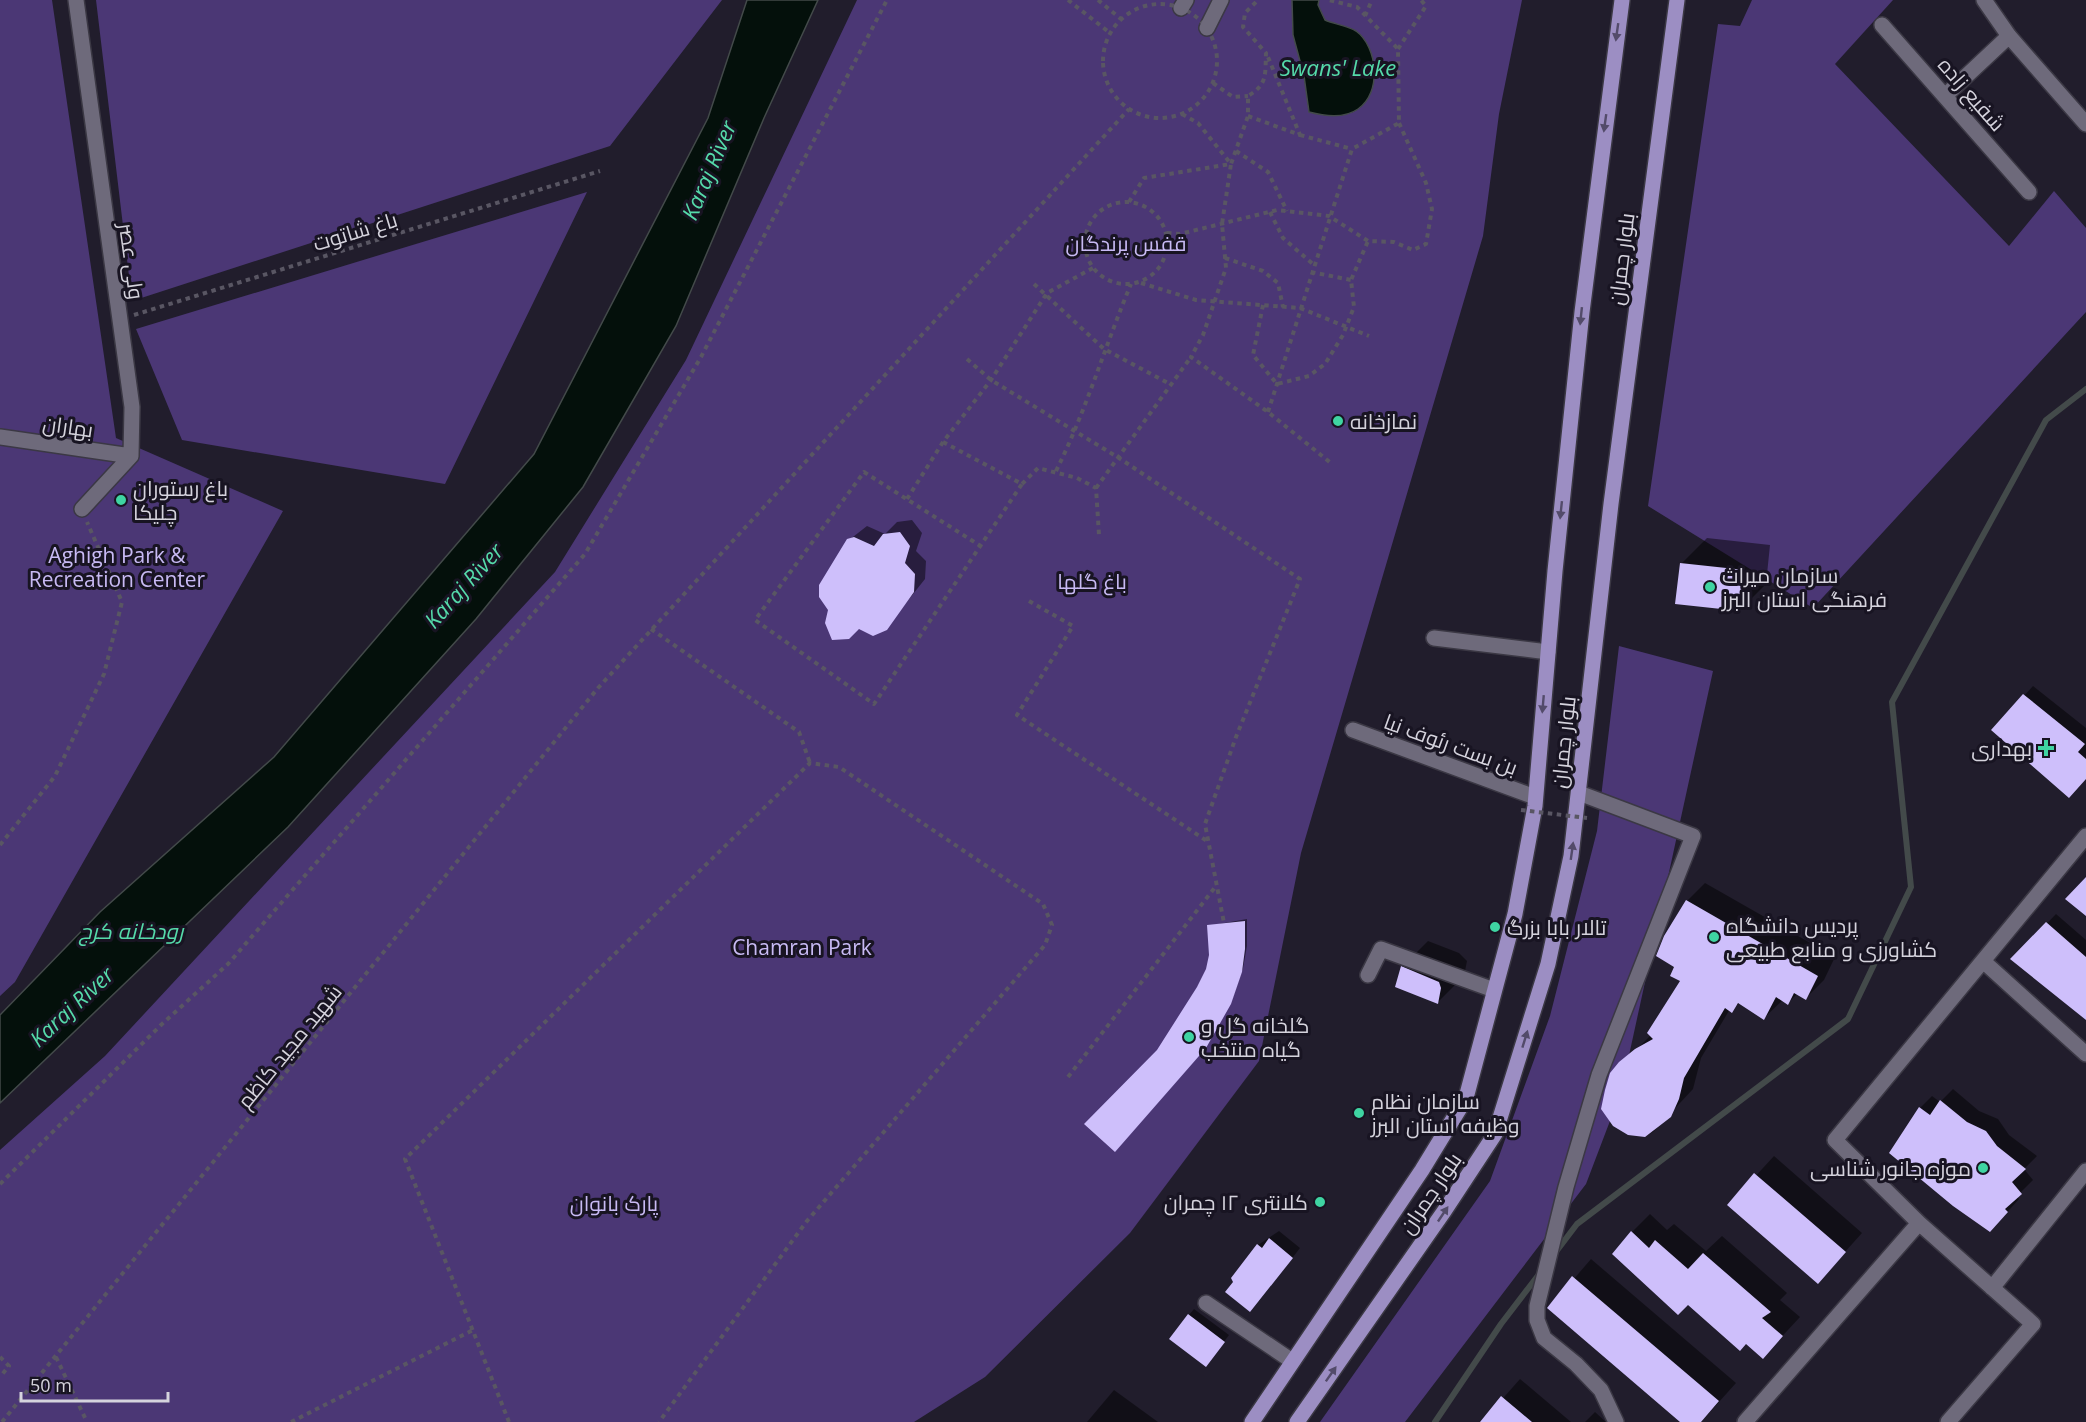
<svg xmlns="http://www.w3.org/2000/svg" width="2086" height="1422" font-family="'Open Sans',Cairo,sans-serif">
	<rect width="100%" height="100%" fill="#211d2c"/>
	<path fill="#4b3775" d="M0,0H52L116,438L283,511L15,982L0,996Z
		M96,0H722L610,146L132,301Z
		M857,0H1522L1499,114L1483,236L1301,853L1259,1061L1130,1233L985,1377L914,1422H0V1150L105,1056L555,572L686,360Z
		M1752,0H1893L1835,64L2009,246L2054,191L2086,228V312L1813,608L1648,506L1718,24L1740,26Z
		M587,192L445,484L182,440L136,329Z
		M1619,646L1713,671L1621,1092L1586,1184L1405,1422H1320L1490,1181L1550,1016L1597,831Z"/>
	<path fill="#04100b" stroke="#434a4a" stroke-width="1.5" d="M747,0H818L764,118L676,326L583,487L476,619L288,827L0,1103V1015L100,912L274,757L534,454L708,118Z
		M1292,0H1319L1318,5L1325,20C1334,24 1348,26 1356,31C1378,47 1382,93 1358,109C1344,119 1324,116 1309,112L1304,76L1293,35Z"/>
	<path fill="#0007" d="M912,520L922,533L916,551L926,561L925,579L886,628H859L849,540L867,526L885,534L897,522Z
		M1707,538L1770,545L1766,584L1740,610L1681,564Z
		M2033,686L2086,728V778L1993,730Z
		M1705,883L1835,957L1824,980L1806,998L1798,993L1788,1003L1783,1000L1764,1018L1740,1003L1730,1009L1701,1058L1693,1089L1653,1132L1645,1136L1612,1074L1651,1035L1682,981L1676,966L1687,901Z
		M2056,914L2086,940V1019L2013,959Z
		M1247,919V946L1243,968L1232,1000L1159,1051L1208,969L1211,955L1208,926Z
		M1428,941L1459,953L1467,961L1464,976L1438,1002L1402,967Z
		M1953,1089L1979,1111L1998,1119L2009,1135L2037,1156L2024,1169L2033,1180L2017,1196L2019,1199L2002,1218L1920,1108L1932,1096L1940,1102Z
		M1774,1156L1862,1233L1818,1282L1729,1205Z
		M1650,1214L1667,1230L1674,1224L1706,1251L1722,1236L1787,1293L1780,1300L1800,1317L1763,1357L1632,1232Z
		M1279,1231L1300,1248L1259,1301L1258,1245Z
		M1591,1259L1736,1383L1701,1422H1682L1549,1308Z
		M1194,1309L1229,1335L1211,1359L1189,1315Z
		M1520,1379L1571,1422H1482Z
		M1114,1390L1158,1422H1087Z
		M1595,1412L1606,1422H1585Z"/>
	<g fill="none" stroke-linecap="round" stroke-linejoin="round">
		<path stroke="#434a4a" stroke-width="6" d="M1555,1253L1577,1224L1848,1019L1911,887L1892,702L2046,420L2086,389
			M1435,1422L1501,1324L1540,1273"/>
	</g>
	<path fill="#cebffb" d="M900,532L910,546L905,563L915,574L914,592L887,630L873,636L859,629L849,639L832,640L825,623L828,610L819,597V585L847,539L854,537L874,546L883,534Z
		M1680,563L1745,570L1740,611L1675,604Z
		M2023,694L2085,744L2078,752L2086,759V779L2069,798L1991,730Z
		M2086,877V916L2065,899Z
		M1686,900L1818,976L1806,1000L1794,993L1788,1005L1776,997L1764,1020L1738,1003L1732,1013L1725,1008L1684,1078L1679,1099L1671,1117L1645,1137L1628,1135L1613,1126L1601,1109L1605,1090L1610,1073L1619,1062L1635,1049L1653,1039L1647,1033L1680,981L1670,976L1674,967L1656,956L1664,936Z
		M1245,921V949L1242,972L1231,1004L1206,1048L1115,1152L1084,1124L1157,1050L1197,987L1206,969L1209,955L1207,925Z
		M2046,922L2086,957V1020L2010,959Z
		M1401,966L1439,982L1441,988L1438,1004L1395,987Z
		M1940,1100L1967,1122L1986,1131L1997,1146L2026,1169L2012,1182L2022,1194L2005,1209L2008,1212L1990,1232L1953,1206L1889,1153L1919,1107L1930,1115Z
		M1754,1173L1846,1252L1818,1284L1727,1205Z
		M1631,1231L1649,1248L1655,1240L1688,1269L1703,1253L1771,1312L1762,1318L1783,1336L1763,1359L1746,1344L1740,1351L1688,1305L1678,1315L1612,1254Z
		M1269,1238L1293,1258L1250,1312L1225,1292L1233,1282L1231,1278L1257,1244L1262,1248Z
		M1572,1276L1719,1401L1701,1422H1680L1547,1308Z
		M1188,1314L1225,1342L1206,1367L1169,1339Z
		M1501,1396L1532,1422H1480Z"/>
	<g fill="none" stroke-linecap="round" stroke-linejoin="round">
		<defs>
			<path id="minor" d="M76,0L132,407L131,456L82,509
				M1984,0L2009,36L2086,124
				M1181,8L1186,0
				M1882,25L2029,192
				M1207,28L1221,0
				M1946,95L2009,36
				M0,437L131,456
				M1434,638L1548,652
				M1353,730L1535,797
				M1579,793L1693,836L1599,1075L1566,1187L1537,1306V1320L1544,1338L1576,1364L1601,1390L1616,1422
				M1983,961L2086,1054
				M1368,975L1381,949L1494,990
				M1919,1223L2033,1324L1948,1422
				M1992,1288L2086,1171
				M1206,1303L1292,1361
				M1745,1422L1919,1223L1835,1140L2086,836"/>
			<path id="major" d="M1252,1422L1422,1170L1466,1098L1515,914L1535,806L1555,571L1582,312L1622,0
				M1297,1422L1445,1210L1495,1134L1548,964L1571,856L1611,504L1677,0"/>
		</defs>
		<use href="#minor" stroke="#3b3844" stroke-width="18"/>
		<use href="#major" stroke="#3b3844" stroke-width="18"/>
		<path stroke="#595663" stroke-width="4" stroke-dasharray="4.5 4.5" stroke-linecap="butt" d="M1068,0L1110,33
			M1098,0L1121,19
			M1103 61a57 57 0 1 1 114 0a57 57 0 1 1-114 0Z
			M1365,16L1372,0
			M1398,49L1426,6L1421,0
			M1213,83L1233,97L1248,96
			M1182,114L1198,123L1231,164L1222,224L1226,268L1203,335L1191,357L1268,412L1332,464
			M1248,116L1300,135L1268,57
			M1300,135L1352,149
			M1236,151L1268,172L1287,211
			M1129,202L1144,178L1231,164L1248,116V96C1268,84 1265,74 1266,53L1243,27L1245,13L1258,0
			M1085 243a41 41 0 1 1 82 0a41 41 0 1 1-82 0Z
			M1270,212L1283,238L1314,265
			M1167,233L1180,234L1277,210L1329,216L1368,241L1394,242L1413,250L1426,244L1432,209L1426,183L1399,123
			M1225,258L1263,271L1278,283L1283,307
			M1311,272L1351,280
			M1141,283L1196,300L1300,308L1369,336
			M1034,284L1104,349L1170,384
			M1263,305L1253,355L1277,384L1309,376L1325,364L1343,335L1354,307L1351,280L1368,241
			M134,315L600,171
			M967,359L991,380L1119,458L1300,579L1236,737L1205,824L1224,923
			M1268,412L1352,149L1399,123L1398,49L1357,7L1329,0
			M943,442L1022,484L874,704L755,620L864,472L979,545
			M1056,471C1086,411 1105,346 1131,284
			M1022,484L1038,468L1077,478L1096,488L1099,535
			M1096,488L1191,357
			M907,499L943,442L991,380L1047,293L1093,268
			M1029,601L1073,626L1017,715L1207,841
			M651,629L799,732L810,763
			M0,845L55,776L104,674L122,602L87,522
			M1068,1077L1216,886
			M0,1184L161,1025L228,964L585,554L701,357L887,0
			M0,1357L9,1366L0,1377
			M56,1357L87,1422
			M2,1422L598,688L1129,109
			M291,1422L473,1330
			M509,1422L405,1159L810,763L839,767L1043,904L1052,925L1045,945L807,1221L659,1422"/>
		<use href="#minor" stroke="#6e6a7b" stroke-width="15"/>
		<use href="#major" stroke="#9c8ec3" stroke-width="15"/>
		<path stroke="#595663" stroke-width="4" stroke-dasharray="4.5 4.5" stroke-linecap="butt" d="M1521,810L1587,818"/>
	</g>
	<defs><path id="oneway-solid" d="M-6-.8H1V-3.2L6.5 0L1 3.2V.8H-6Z" transform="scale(1.5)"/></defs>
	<g fill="#534b6a">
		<use href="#oneway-solid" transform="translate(1617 32) rotate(98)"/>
		<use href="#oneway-solid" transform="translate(1605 123) rotate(98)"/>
		<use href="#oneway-solid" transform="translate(1581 316) rotate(96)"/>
		<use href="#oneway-solid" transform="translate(1561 510) rotate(96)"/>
		<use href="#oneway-solid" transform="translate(1543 704) rotate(95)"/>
		<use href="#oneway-solid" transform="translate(1572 851) rotate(-82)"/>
		<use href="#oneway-solid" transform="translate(1525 1039) rotate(-73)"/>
		<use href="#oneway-solid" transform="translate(1443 1214) rotate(-56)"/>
		<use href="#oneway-solid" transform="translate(1331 1374) rotate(-55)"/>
	</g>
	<g fill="#3fd4a2" stroke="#181422" stroke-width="2">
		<circle cx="1338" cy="421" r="6"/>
		<circle cx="121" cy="500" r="6"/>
		<circle cx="1710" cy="587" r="6"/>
		<path d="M2043 739h6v6h6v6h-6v6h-6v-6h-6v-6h6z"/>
		<circle cx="1495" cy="927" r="6"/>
		<circle cx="1714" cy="937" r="6"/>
		<circle cx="1189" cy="1037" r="6"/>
		<circle cx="1359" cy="1113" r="6"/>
		<circle cx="1983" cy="1168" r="6"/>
		<circle cx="1320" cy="1202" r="6"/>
	</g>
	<g text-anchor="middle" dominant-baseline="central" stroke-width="6" stroke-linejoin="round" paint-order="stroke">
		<g font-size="21" fill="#d5d3dd" stroke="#181422">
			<text transform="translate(1972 94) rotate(49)">شفیع زاده</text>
			<text transform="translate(355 231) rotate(-17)">باغ شاتوت</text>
			<text transform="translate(1621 259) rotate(-83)">بلوار چمران</text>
			<text transform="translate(132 261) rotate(82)">ولی عصر</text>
			<text transform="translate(68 426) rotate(8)">بهاران</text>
			<text transform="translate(1563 742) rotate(-84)">بلوار چمران</text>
			<text transform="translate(1451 744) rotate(20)">بن بست رئوف نیا</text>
			<text transform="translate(289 1046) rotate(-51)">شهید مجید کاظم</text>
			<text transform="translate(1430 1193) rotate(-56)">بلوار چمران</text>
		</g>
		<g font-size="21" fill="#c8baf4" stroke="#181422">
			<text x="1126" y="243">قفس پرندگان</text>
			<text x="117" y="555">Aghigh Park &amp;<tspan x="117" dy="24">Recreation Center</tspan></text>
			<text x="1092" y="581">باغ گلها</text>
			<text x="802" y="947">Chamran Park</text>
			<text x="614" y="1203">پارک بانوان</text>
		</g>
		<g font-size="21" fill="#d5d3dd" stroke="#181422" text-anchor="start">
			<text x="1350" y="421">نمازخانه</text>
			<text x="133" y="488">باغ رستوران<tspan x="133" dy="24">چلیکا</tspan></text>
			<text x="1722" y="575">سازمان میراث<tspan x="1722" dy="24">فرهنگی استان البرز</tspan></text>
			<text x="2032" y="748" text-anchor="end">بهداری</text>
			<text x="1726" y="925">پردیس دانشگاه<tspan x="1726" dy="24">کشاورزی و منابع طبیعی</tspan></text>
			<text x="1507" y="927">تالار بابا بزرگ</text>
			<text x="1201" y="1025">گلخانه گل و<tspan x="1201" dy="24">گیاه منتخب</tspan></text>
			<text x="1371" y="1101">سازمان نظام<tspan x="1371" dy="24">وظیفه استان البرز</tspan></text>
			<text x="1971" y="1168" text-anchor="end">موزه جانور شناسی</text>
			<text x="1308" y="1202" text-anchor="end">کلانتری ۱۲ چمران</text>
		</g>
		<g font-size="22" font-style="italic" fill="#55daaa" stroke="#181422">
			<text x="1338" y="67">Swans' Lake</text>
			<text transform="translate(708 170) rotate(-67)">Karaj River</text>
			<text transform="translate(463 585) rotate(-48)">Karaj River</text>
			<text x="131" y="930">رودخانه کرج</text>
			<text transform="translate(71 1006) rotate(-43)">Karaj River</text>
		</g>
	</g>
	<path d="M21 1392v9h147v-9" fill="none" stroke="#d5d3dd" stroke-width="3"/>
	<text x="30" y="1392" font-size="18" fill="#d5d3dd" stroke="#181422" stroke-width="4.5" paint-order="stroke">50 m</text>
</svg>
